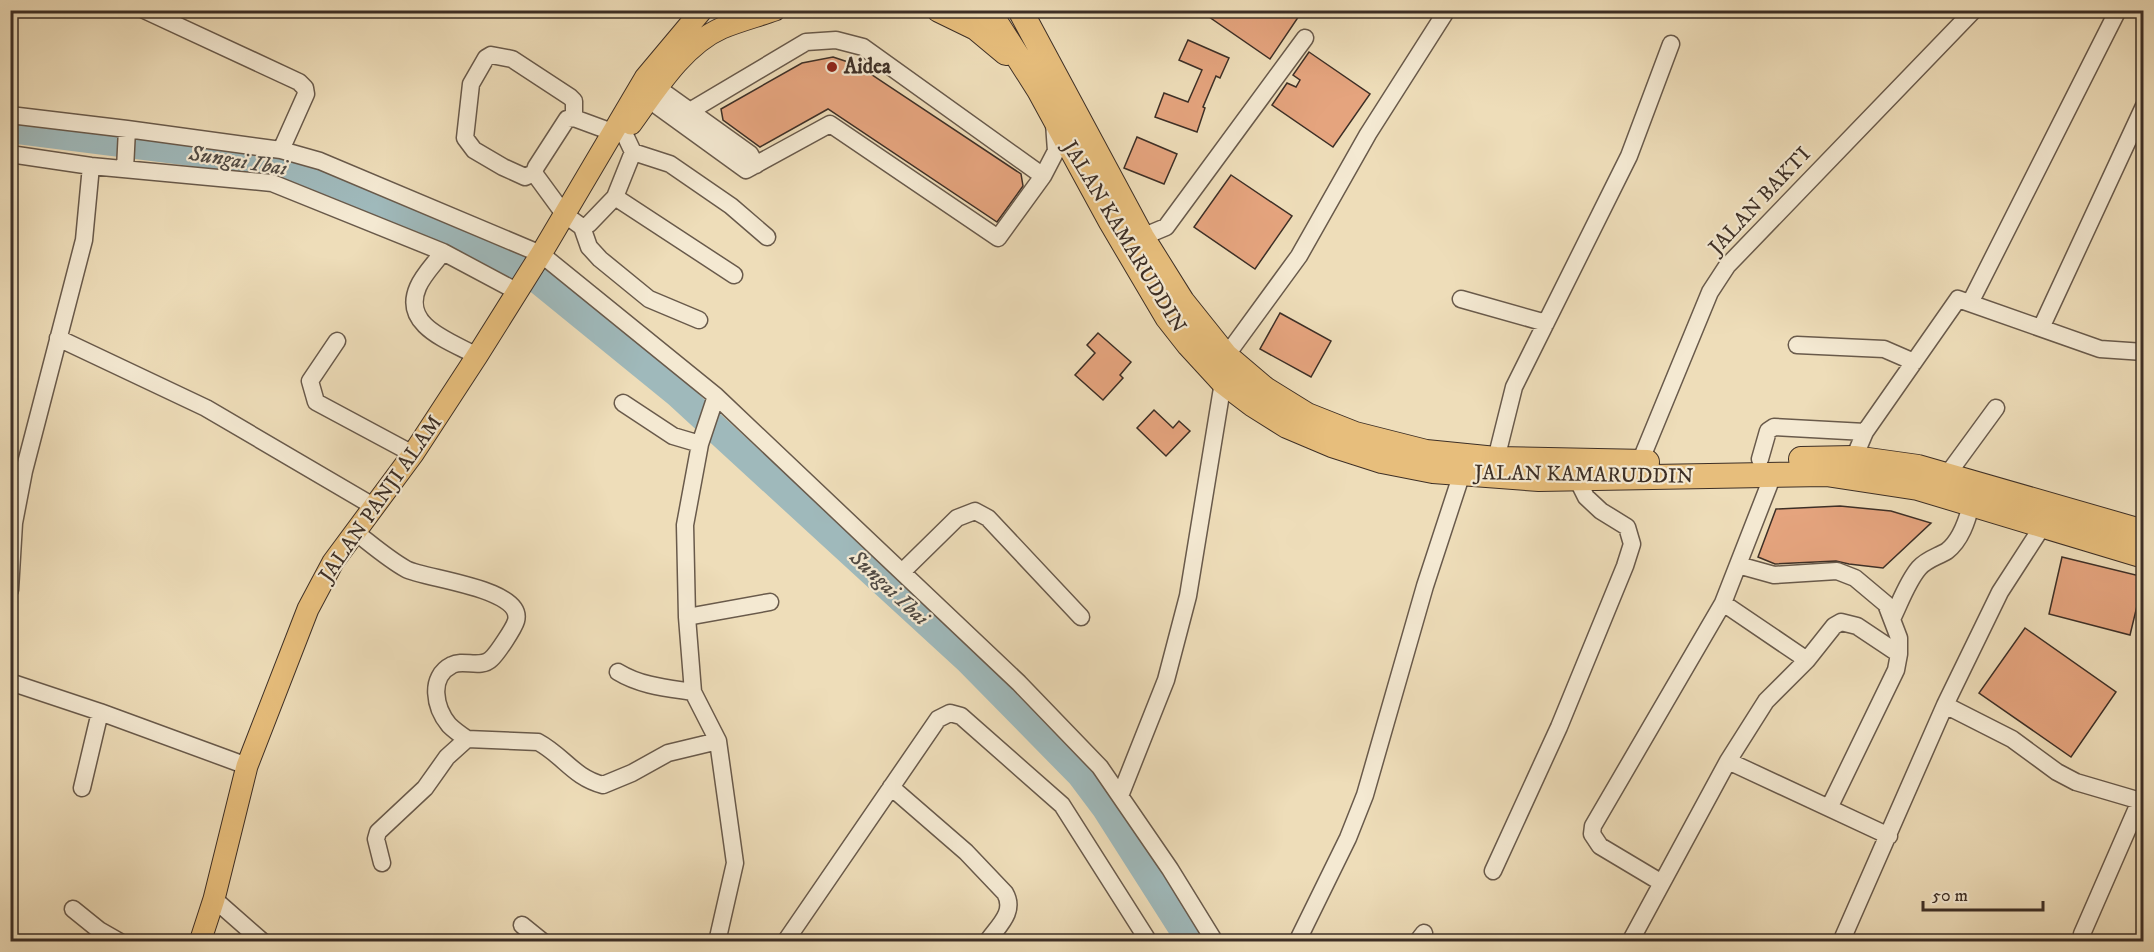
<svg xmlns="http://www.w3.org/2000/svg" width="2154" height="952" font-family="'IM FELL DW Pica',serif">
	<rect width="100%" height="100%" fill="#eeddb9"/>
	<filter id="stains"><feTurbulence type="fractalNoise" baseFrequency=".00333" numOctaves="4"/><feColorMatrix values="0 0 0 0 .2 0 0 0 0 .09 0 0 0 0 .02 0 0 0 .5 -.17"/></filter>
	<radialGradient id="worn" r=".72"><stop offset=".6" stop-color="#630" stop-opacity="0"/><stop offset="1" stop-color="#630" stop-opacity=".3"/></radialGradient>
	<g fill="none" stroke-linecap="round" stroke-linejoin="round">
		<path stroke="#9fb9bb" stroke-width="28" d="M10,129L270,162L286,166L349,190L519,267
			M538,280L678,394L968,660L1081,775L1105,807L1191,942"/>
	</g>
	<path fill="#e5a47e" stroke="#3d2f26" stroke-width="1.5" d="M1199,10H1303L1270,59Z
		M1188,40L1229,58L1220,78L1216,76L1203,107L1205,108L1197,132L1155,117L1164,93L1188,102L1202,70L1179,60Z
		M1309,52L1370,94L1333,147L1272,105L1287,83L1296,87L1300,80L1293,75Z
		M833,57L857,65L1021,174L1023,186L997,222L828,109L760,147L723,120L721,109L802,63Z
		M1137,137L1177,154L1164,184L1124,168Z
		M1231,175L1292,216L1255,269L1194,227Z
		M1280,313L1331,341L1311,377L1260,349Z
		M1098,333L1131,362L1120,375L1123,378L1103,400L1075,375L1095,353L1087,345Z
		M1154,410L1173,428L1179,421L1190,431L1166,456L1137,428Z
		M1840,506L1891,511L1931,523L1883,568L1849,564L1836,561L1775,564L1758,557L1776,509Z
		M2062,557L2144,577L2130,635L2049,614Z
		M2025,628L2116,692L2071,757L1979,693Z"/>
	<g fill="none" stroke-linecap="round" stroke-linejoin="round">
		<defs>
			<path id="minor" d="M144,10L299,82L305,88L306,94L281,150
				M641,94L746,170L830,124L998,238L1043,176L863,47L836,40L806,42L690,111L648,81
				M690,111L750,154L756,165
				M10,115L127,129L281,150L320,161L541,254L716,396L1019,683L1100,767L1170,869L1215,942
				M612,132L574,118L567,119L536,167L534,173L564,214L582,227L589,247L600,259L649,299L699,320
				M633,152L670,164L731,206L767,237
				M10,154L91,166L272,183L443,252L518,292
				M125,169L127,129
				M534,173L525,177L503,167L474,150L465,138L471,84L486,58L491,55L512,59L570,97L574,101V118
				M1043,176L1056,151L1054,123
				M615,197L734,275
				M582,227L589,224L615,197L633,152L624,133
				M1142,237L1166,227L1305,38
				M443,252C435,263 423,275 418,287C401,326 450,341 477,356
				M1461,299L1546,323
				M1970,303L2118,10
				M2041,328L2144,106
				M58,338L206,408L373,506
				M337,341L310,381L316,402L413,454
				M1797,345L1884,349L1914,362
				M1226,356L1299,256L1368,134L1447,10
				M716,396L700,444L685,525L687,617L693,692L718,741L735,863L717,942
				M623,403L673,436L700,444
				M1854,458L1865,432L1958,299L2100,349L2144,352
				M1496,459L1514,387L1629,156L1671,44
				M1760,459L1768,431L1774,427L1865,432
				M1640,462L1710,292L1727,266L1974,10
				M1773,475L1723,603L1807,660
				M1947,475L1996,408
				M354,531C371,544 388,559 406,569C424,579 525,588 516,621C514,628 497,654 491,659C481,669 463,659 452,665C428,677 435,708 449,725C454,730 461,735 467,739
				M1738,565L1774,575L1837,571L1855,578L1886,604L1899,638V654L1896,670L1829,808
				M902,572L957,518L975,511L988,518L1081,617
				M10,590L14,523L24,471L84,240L91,166
				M687,617L770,602
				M1892,619C1900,603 1907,582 1919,568C1927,559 1937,557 1947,551C1961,540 1967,521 1971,505
				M618,672C641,686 667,688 693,692
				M10,682L100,712L247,766
				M1945,705L2012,739L2057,772L2076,782L2144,802
				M1728,761L1889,836
				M891,787L966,852L1005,893C1016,912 998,926 987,942
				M82,788L100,712
				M1120,796L1166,680L1188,596L1223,382
				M382,863L376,839L378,832L425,788L447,757L467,739L538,742C564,756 573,777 603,785L632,773L668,753L718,741
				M1493,871L1559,727L1625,566L1632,544L1627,527L1601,511L1586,497L1577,479
				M1662,883L1600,846L1592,834L1593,826L1723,603
				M214,899L263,942
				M73,909L99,930L120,942
				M522,925L543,942
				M2082,934L2140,801
				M785,942L938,719L950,713L961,716L1062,805L1149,942
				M1297,942L1348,838L1365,795L1425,586L1462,473
				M1417,942L1424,933
				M1630,942L1728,761L1766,701L1807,660L1834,626L1841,622L1857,626L1899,654
				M1841,942L1945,705L2000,592L2042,527"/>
			<path id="major" d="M631,124C655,91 683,45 722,28C739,21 758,16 775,10
				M200,942L214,899L247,766L308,609L333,562L413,454L477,356L541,254L645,78L702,10"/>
			<path id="highway" d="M939,10L976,28L1006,53
				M988,10L1039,90L1111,222L1167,317L1189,345L1223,382L1252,404L1287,426L1332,445L1382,461L1433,471L1539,479L1826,474L1918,488L2144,556
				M1020,10L1142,237L1182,301L1226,356L1265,389L1307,415L1355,434L1426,452L1496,459L1647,462
				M1801,459L1854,458L1918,467L2144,532"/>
		</defs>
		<use href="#minor" stroke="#695a4b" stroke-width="19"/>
		<use href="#major" stroke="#3d2f26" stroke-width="23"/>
		<use href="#highway" stroke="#3d2f26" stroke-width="26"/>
		<use href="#minor" stroke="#f4e9d2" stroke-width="16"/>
		<use href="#major" stroke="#e7be7c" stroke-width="21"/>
		<use href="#highway" stroke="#e7be7c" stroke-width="24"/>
	</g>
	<circle fill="#8f2418" stroke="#f4e9d2" stroke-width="2" cx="832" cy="67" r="6"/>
	<g text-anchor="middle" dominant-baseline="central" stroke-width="4.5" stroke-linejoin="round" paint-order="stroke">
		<g font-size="21" font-weight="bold" fill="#3d2f26" stroke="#f4e9d2" text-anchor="start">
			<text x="844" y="67">Aidea</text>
		</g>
		<g font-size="21" fill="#3d2f26" stroke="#f4e9d2">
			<text transform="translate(1760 201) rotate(-47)">JALAN BAKTI</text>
			<text transform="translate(1124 237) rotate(59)">JALAN KAMARUDDIN</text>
			<text transform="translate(1584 475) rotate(1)">JALAN KAMARUDDIN</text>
			<text transform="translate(381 499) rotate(-55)">JALAN PANJI ALAM</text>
		</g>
		<g font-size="22" font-style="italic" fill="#514b44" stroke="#f4e9d2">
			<text transform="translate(238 161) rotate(9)">Sungai Ibai</text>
			<text transform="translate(889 588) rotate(43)">Sungai Ibai</text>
		</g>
	</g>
	<rect width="2154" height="952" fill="none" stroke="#eeddb9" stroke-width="36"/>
	<rect x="12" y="12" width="2130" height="928" fill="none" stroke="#3d2f26" stroke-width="3"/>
	<rect x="18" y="18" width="2118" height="916" fill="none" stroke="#3d2f26" stroke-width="1.5"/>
	<path d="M1923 901v9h120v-9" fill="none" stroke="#3d2f26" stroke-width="3"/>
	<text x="1932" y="901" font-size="18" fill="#3d2f26" stroke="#f4e9d2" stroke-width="4.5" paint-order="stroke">50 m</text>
	<rect width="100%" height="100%" filter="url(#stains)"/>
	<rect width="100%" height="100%" fill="url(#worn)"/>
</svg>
